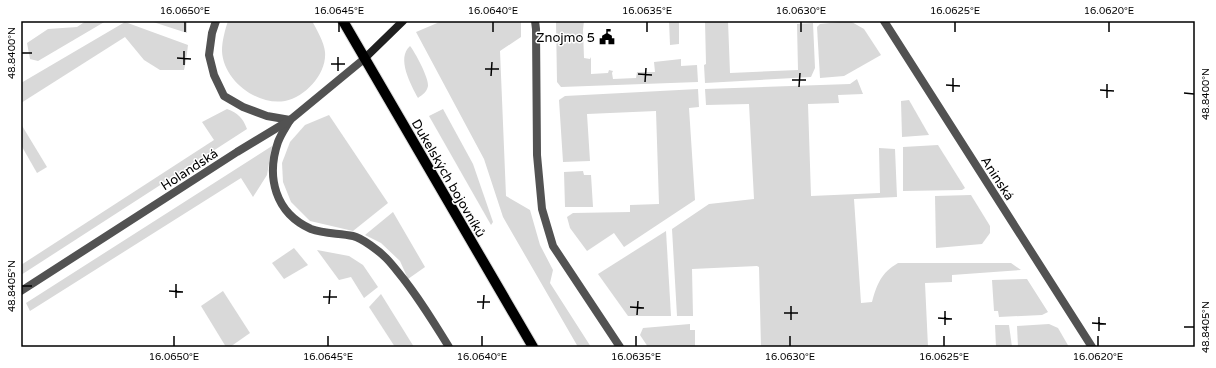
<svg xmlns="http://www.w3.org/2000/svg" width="1216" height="368" font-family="'Varela Round',sans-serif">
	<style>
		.green { fill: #d9d9d9 }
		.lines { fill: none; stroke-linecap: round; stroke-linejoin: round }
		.primary-casing { stroke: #dbdbdb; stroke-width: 12 }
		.street { stroke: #525252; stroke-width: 8 }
		.secondary { stroke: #1f1f1f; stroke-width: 8 }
		.primary { stroke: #000; stroke-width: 10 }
		.ticks { fill: none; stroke: #000; stroke-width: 1.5 }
		.labels { text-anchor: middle; stroke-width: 3; stroke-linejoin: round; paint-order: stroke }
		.poi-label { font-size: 13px; fill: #000; stroke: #fff; text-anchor: end }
		.street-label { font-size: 13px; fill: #000; stroke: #fff }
		.neatline { fill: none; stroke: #000; stroke-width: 1.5 }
		.ticks-label { font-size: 10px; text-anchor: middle; fill: #000 }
	</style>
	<rect width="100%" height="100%" fill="#fff"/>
	<!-- green -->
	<g class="green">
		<path d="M86,21H106L38,61L30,59L27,43L48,29L77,27Z"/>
		<path d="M150,21H187V33Z"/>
		<path d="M228,21H312C317,30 324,42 325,52C327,73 306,97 285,101C257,106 223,80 222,51C222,41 225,30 228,21Z"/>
		<path d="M442,21H521V37L500,51L506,196L530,210L540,245L553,270L550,283L591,347H578L503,217L484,159L416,32Z"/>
		<path d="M556,21H584L583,30L584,58L590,59L591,57V74L608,73L609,70L613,71L612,73L613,79L636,78L637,72H655L654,62L681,59V66L697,65L698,82L561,87L557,82Z"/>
		<path d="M669,21H679V44L670,45Z"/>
		<path d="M705,21H728L730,73L798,70L797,24L813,23L815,68L811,77L705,83L704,65L706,64Z"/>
		<path d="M850,21L864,29L881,55L844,76L820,78L817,27L820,24Z"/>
		<path d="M125,22L188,45L186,61L184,70H160L144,60L125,37L21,103V83Z"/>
		<path d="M410,46C415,52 429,78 428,86C427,92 422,95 418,98C411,85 396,58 410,46Z"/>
		<path d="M857,79L863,94L838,95L839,103L808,104L811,196L880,193L879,148L895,149L897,197L854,199L861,303L872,302C877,284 881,273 898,263H1011L1021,270L952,275V282L925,283L928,347H761L759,267L757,266L692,269L693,316H677L672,229L709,204L754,199L749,104L706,105L705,89L850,84Z"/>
		<path d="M698,89L699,107L689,108L695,200L624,247L614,233L587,251L570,228L567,217L573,213L630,212V205L659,204L656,111L587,114L590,161L563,162L559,100L565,96Z"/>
		<path d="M909,100L929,135L902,137L901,101Z"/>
		<path d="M227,109C238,113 243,118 247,129L21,275V265L214,140L202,122Z"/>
		<path d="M443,109L473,164L493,222L491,225L429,116Z"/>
		<path d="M329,115L388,203L353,231L310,221L291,202L283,182L282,163L290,142L305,125Z"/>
		<path d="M21,124L47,167L37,173L21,145Z"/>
		<path d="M938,145L965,188L962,190L903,191V147Z"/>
		<path d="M272,146L267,175L253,197L241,178L30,311L26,303Z"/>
		<path d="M583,171L584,175H591L593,207H565L564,172Z"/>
		<path d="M971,195L990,226V233L982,244L936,248L935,196Z"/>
		<path d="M393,212L425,267L408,279L400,261L381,243L365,235Z"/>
		<path d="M666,231L671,316H628L598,274Z"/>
		<path d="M294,248L308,265L284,279L272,263Z"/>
		<path d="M317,250L349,256L363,265L378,287L364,298L351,277L339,280Z"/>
		<path d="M1027,279L1048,312L1042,315L999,317L998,311H994L992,280Z"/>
		<path d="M223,291L250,333L230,347H226L201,306Z"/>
		<path d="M381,294L414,347H395L369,307Z"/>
		<path d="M690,324V330H695V347H648L640,335L643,328Z"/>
		<path d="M1049,324L1058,328L1069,347H1018L1017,326Z"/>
		<path d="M995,325H1009L1012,347H996Z"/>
	</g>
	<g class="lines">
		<defs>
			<path id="primary" d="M343,21L533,347"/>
		</defs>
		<!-- primary casing -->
		<use href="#primary" class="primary-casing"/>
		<!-- street -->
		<g class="street">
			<path d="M216,21L212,33L209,55L214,75L224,96L243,107L267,116L290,120"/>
			<path d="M535,21L536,29L537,155L542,209L553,246L620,347"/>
			<path d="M884,21L1092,347"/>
			<path d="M290,120C286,127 281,134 278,142C266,177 275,213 311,229C324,234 339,233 353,236C362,238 379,251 386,258C390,262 394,267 398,272C417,295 433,321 449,347"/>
			<path d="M21,291L237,152L290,120L364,59"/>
		</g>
		<!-- secondary -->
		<path class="secondary" d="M364,59L403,21"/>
		<!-- primary -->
		<use href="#primary" class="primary"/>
	</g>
	<!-- ticks -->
	<path class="ticks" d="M185,32V22M339,32V22M493,32V22M647,32V22M801,32V22M955,32V22M1109,32V22M22,53H32M177,58L191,59M331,64H345M184,65V51M485,69H499M338,71V57M638,74L652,75M491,76L492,62M792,80H806M645,82L646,68M946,85L960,86M799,87L800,73M1100,90L1114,91M953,92V78M1184,93L1194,94M1107,98V84M22,286H32M169,291L183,292M323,297H337M176,298V284M477,302H490M329,304L330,290M630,307L644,308M483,309L484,295M784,313H798M637,315L638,301M938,318L952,319M791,320V306M1092,323L1106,324M945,325V311M1184,327H1194M1099,331V317M174,346V336M328,346V336M482,346V336M636,346V336M790,346V336M944,346V336M1098,346V336"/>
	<!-- icons -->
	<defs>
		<symbol id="civic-bare" viewBox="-9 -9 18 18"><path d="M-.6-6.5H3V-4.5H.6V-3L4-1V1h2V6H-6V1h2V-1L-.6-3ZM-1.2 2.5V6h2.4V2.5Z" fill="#000" stroke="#fff" stroke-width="2.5" paint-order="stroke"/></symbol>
	</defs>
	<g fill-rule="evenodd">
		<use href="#civic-bare" x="596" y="26" width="22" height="22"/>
	</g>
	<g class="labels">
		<!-- poi labels -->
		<g class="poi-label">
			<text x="595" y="42">Znojmo 5</text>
		</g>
		<!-- street labels -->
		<g class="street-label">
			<text transform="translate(189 169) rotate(-33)" y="5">Holandská</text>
			<text transform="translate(449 178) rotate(60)" y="5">Dukelských bojovníků</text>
			<text transform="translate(998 178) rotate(57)" y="5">Aninská</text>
		</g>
	</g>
	<!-- border -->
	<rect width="1216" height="368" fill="none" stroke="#ffffff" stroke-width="44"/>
	<rect x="22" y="22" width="1172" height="324" class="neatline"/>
	<g class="ticks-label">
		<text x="185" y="14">16.0650°E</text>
		<text x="339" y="14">16.0645°E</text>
		<text x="493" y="14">16.0640°E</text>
		<text x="647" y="14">16.0635°E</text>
		<text x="801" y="14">16.0630°E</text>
		<text x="955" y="14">16.0625°E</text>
		<text x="1109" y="14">16.0620°E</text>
		<text transform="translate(11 53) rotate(-90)" y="4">48.8400°N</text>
		<text transform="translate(1205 94) rotate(-90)" y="4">48.8400°N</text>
		<text transform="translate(11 286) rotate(-90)" y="4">48.8405°N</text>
		<text transform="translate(1205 327) rotate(-90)" y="4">48.8405°N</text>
		<text x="174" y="360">16.0650°E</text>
		<text x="328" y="360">16.0645°E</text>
		<text x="482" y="360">16.0640°E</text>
		<text x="636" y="360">16.0635°E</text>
		<text x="790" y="360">16.0630°E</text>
		<text x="944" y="360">16.0625°E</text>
		<text x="1098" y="360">16.0620°E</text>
	</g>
</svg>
